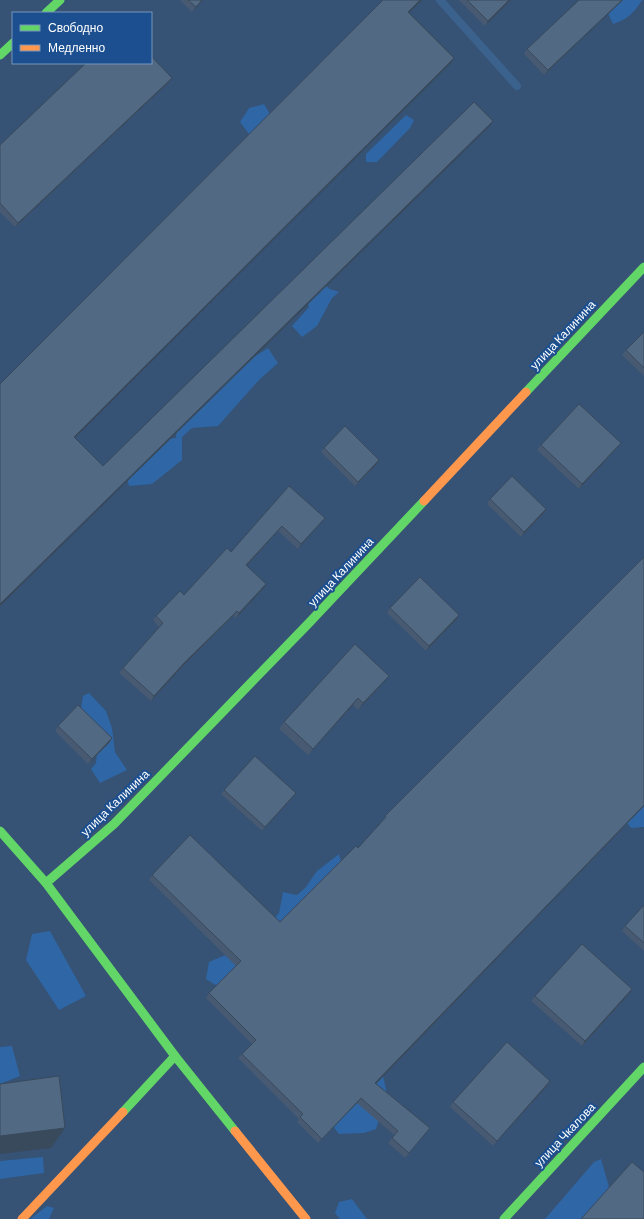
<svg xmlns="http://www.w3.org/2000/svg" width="644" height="1219" font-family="Barlow,sans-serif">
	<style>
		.green { fill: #2f66a5 }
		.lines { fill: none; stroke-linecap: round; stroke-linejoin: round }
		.stream { stroke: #3b618d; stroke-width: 8 }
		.fast { stroke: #63d668; stroke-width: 9 }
		.slow { stroke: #ff974d; stroke-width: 9 }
		.wall { fill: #475a72 }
		.shaded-wall { fill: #394a5c }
		.building { fill: #526984; stroke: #394a5c }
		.labels { text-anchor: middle; stroke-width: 4; stroke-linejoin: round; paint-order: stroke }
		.street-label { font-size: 12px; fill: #fff; stroke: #1b4f8f }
	</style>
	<rect width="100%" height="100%" fill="#365274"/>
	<!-- green -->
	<g class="green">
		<path d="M612,0H642C634,13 628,19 613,24L606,9Z"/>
		<path d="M264,104L274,121L255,142L240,122L249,108Z"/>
		<path d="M406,115L414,120L410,128L377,162H366V154Z"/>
		<path d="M320,282L330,289L339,292L332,298L317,326L302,337L292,326L309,307L305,294Z"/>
		<path d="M268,348L278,363L259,380L218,426L192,428L182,437V460L152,484L129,486L126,474L160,440L176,438L178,415L234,370Z"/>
		<path d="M89,693L106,711L112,728L115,752L127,770L100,783L91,769L96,763L98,743L79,719L83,696Z"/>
		<path d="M644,803V827L631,828L625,820Z"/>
		<path d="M339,854L345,877L222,989L206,979L209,962L223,956L234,954L257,938L279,913L283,892L297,895L305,888L317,871Z"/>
		<path d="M50,931L86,996L59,1010L26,960L32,934Z"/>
		<path d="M12,1046L20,1076L0,1084V1047Z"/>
		<path d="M382,1071L387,1094L376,1129L364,1133L339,1134L328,1120Z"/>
		<path d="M43,1157L44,1173L0,1179V1161Z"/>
		<path d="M601,1159L611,1194L590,1219H545L594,1162Z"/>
		<path d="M352,1199L367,1219H340L335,1213L339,1202Z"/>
		<path d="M47,1206L54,1208L49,1219H30Z"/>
	</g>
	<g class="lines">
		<!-- stream -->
		<path class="stream" d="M440,0L517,86"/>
		<!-- fast -->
		<g class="fast">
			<path d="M46,13L60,0"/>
			<path d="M0,55L13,43"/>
			<path d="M526,392L644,267"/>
			<path d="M0,831L46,883L175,1056L235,1131"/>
			<path d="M46,883L114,824L307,625L424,501"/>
			<path d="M123,1112L175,1056"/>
			<path d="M504,1219L644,1067"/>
		</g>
		<!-- slow -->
		<g class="slow">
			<path d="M424,501L526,392"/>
			<path d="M235,1131L306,1219"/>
			<path d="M22,1219L123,1112"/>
		</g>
	</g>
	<!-- wall -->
	<g class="wall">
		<path d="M180,0H203L192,12Z"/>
		<path d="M459,0H511L485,26Z"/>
		<path d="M623,0L544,75L524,54L527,49Z"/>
		<path d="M172,78L168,83L15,227L0,212V145Z"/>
		<path d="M644,332V376L622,355L626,350Z"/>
		<path d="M621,443L617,448L579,489L537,450L541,445Z"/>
		<path d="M324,448L379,460L376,465L355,486L321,452Z"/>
		<path d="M289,486L325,518L321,522L298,549L278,531L247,566L263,589L236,618L233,616L181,668L151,701L119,673L123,668L159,627L153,620L156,616L184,595L231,552Z"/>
		<path d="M490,499L546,509L543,514L521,537L487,504Z"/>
		<path d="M644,557V806L376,1084L426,1133L405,1158L388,1143L394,1135L357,1103L318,1143L297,1122L299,1119L238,1058L252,1044L206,998L209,993L236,966L149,880L152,875L280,922L358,848L382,822V821L385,816Z"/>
		<path d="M390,608L459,615L456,620L426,651L387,613Z"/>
		<path d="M384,682L358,710L353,705L308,755L279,729L284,722Z"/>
		<path d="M58,726L112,738L109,743L88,764L55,731Z"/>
		<path d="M224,790L293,797L262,831L221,794Z"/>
		<path d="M644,905V951L622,931L625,926Z"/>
		<path d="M629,994L582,1046L531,1001L535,996Z"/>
		<path d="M550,1081L547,1086L493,1146L450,1107L453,1102Z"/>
	</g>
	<!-- shaded-wall -->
	<g class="shaded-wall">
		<path d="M202,0H203L192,12L196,7Z"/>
		<path d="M420,0H422L405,17L408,12Z"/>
		<path d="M509,0H511L485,26L488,21Z"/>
		<path d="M622,0H623L544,75L548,70Z"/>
		<path d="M454,58L451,63L71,442L74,437Z"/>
		<path d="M172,78L168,83L15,227L18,223Z"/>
		<path d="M493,121L490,126L0,606V604Z"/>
		<path d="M621,443L617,448L579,489L582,484Z"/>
		<path d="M379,460L376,465L355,486L358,482Z"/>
		<path d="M546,509L543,514L521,537L524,532Z"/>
		<path d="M325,518L321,522L298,549L301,544Z"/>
		<path d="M282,526L278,531L243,570L246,565Z"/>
		<path d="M266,584L263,589L236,618L239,613Z"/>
		<path d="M237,611L233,616L181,668L151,701L154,696L184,663Z"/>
		<path d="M459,615L456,620L426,651L429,646Z"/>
		<path d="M389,676L384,682L358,710L363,703Z"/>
		<path d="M358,698L353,705L308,755L313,749Z"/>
		<path d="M112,738L109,743L88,764L92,759Z"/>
		<path d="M296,793L293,797L262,831L265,827Z"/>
		<path d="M644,805V806L372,1088L375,1083Z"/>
		<path d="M632,989L629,994L582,1046L585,1041Z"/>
		<path d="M550,1081L547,1086L493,1146L497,1141Z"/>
		<path d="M361,1098L357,1103L318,1143L322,1139Z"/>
		<path d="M65,1128L51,1148L0,1154V1136Z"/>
	</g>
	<!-- building -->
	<g class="building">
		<path d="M188,0H202L196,7Z"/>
		<path d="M383,0H420L408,12L454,58L74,437L103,466L474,102L493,121L0,604V384Z"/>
		<path d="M467,0H509L488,21Z"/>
		<path d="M579,0H622L548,70L527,49Z"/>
		<path d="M151,56L172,78L18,223L0,203V145L86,63H151Z"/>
		<path d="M644,332V368L626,350Z"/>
		<path d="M579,404L621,443L582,484L541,445Z"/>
		<path d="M345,426L379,460L358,482L324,448Z"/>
		<path d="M512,476L546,509L524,532L490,499Z"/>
		<path d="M289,486L325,518L301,544L282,526L246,565L266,584L239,613L237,611L184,663L154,696L123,668L163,623L156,616L180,591L184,595L227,548L231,552Z"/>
		<path d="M644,557V805L375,1083L430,1128L409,1153L392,1138L398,1131L361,1098L322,1139L300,1117L303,1114L242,1054L256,1040L209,993L241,961L152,875L190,835L280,922L356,846L358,848L386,817L385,816Z"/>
		<path d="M420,577L459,615L429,646L390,608Z"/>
		<path d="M355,644L389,676L363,703L358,698L313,749L284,722Z"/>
		<path d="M78,705L112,738L92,759L58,726Z"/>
		<path d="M255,756L296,793L265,827L224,790Z"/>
		<path d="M644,905V943L625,926Z"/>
		<path d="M582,944L632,989L585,1041L535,996Z"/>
		<path d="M507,1042L550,1081L497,1141L453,1102Z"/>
		<path d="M59,1076L65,1128L0,1136V1084Z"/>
		<path d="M632,1162L644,1172V1219H581Z"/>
	</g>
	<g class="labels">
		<!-- street labels -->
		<g class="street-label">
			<text transform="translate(563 335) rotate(-47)" y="4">улица Калинина</text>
			<text transform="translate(341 572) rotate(-47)" y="4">улица Калинина</text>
			<text transform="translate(115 803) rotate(-44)" y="4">улица Калинина</text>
			<text transform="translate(565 1135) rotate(-47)" y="4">улица Чкалова</text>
		</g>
	</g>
	<!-- legend -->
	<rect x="12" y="12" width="140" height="52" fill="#1b4f8f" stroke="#7695bc"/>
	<rect x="20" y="25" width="20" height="6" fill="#63d668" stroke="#7695bc"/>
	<text x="48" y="32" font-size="12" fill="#ffffff">Свободно</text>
	<rect x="20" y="45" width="20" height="6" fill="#ff974d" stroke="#7695bc"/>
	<text x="48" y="52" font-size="12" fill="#ffffff">Медленно</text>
</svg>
